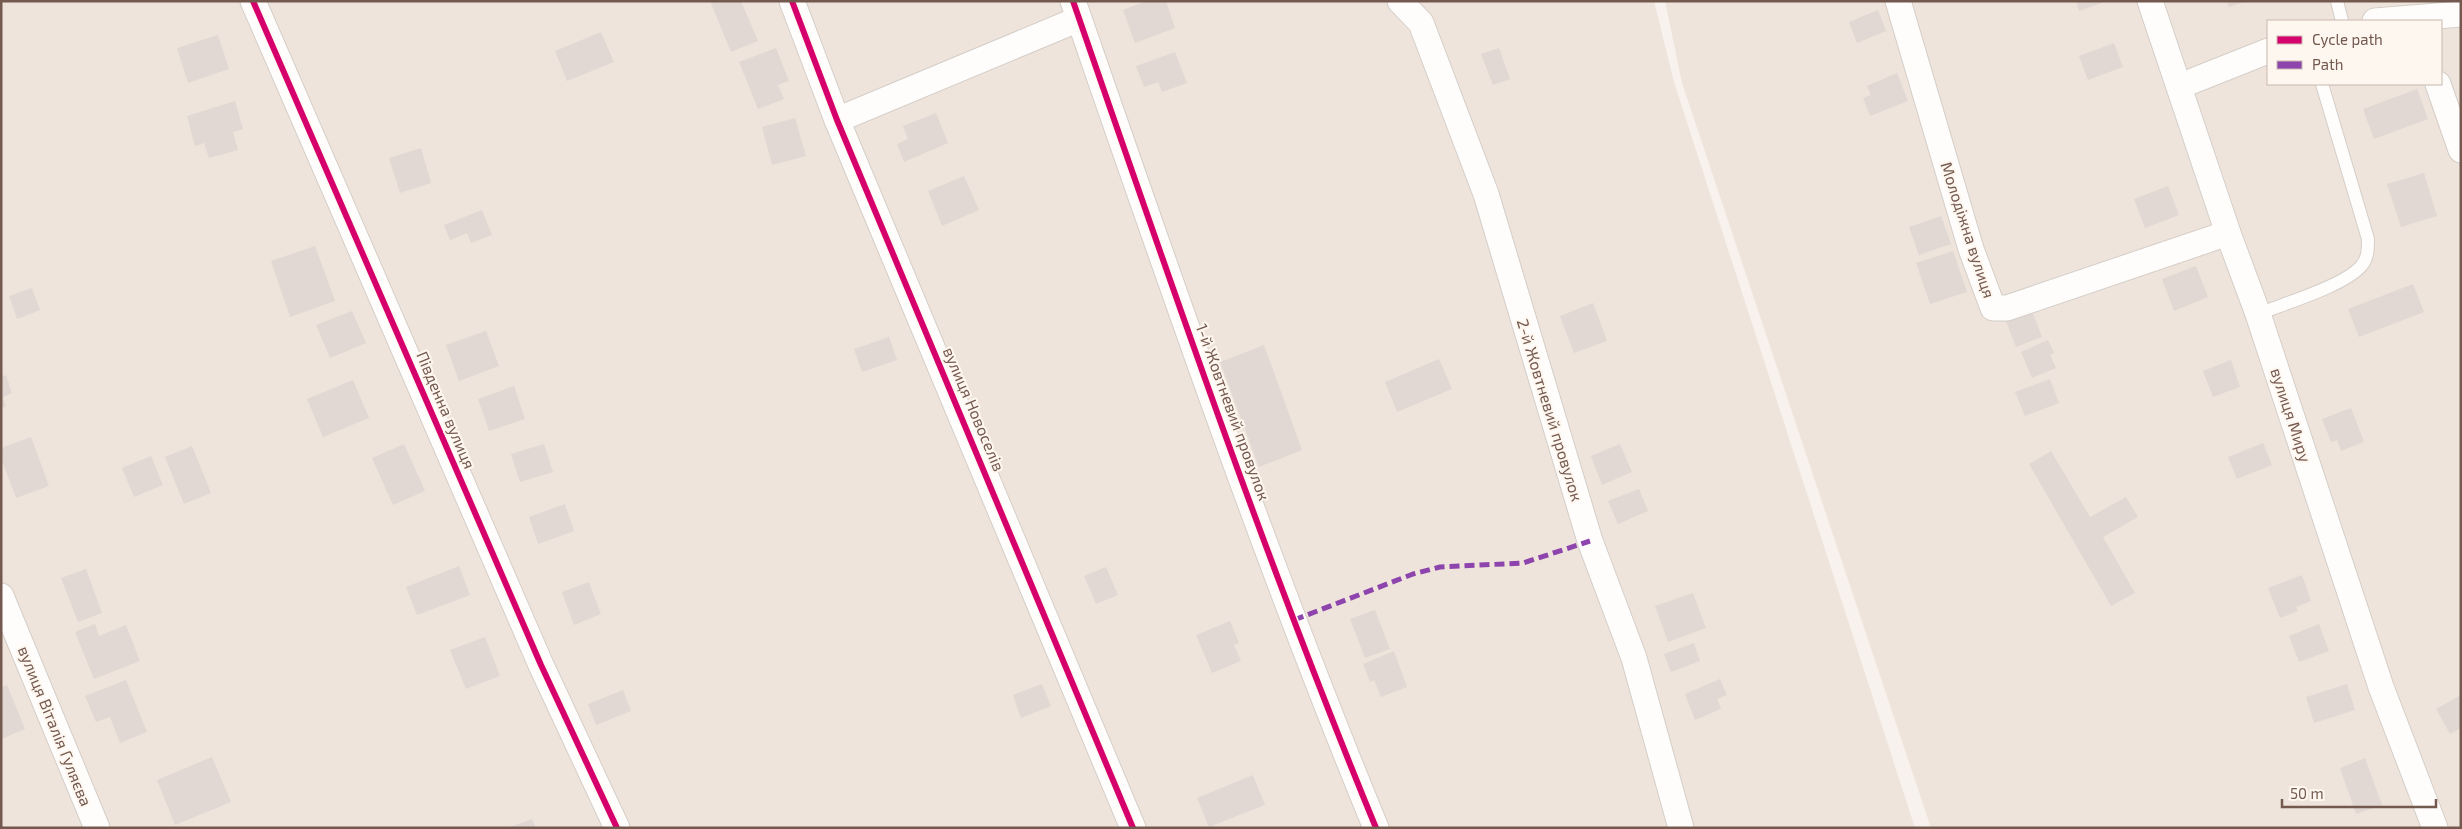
<svg xmlns="http://www.w3.org/2000/svg" width="2462" height="829" font-family="'Exo 2',sans-serif">
	<style>
		.residential { fill: #efe4db; fill-rule: evenodd }
		.building { fill: #e1d8d3 }
		.lines { fill: none; stroke-linecap: round; stroke-linejoin: round }
		.service-casing { stroke: #d4cec8; stroke-width: 14 }
		.minor-casing { stroke: #d4cec8; stroke-width: 27 }
		.service { stroke: #fefdfc; stroke-width: 12 }
		.minor { stroke: #fefdfc; stroke-width: 25 }
		.quiet { stroke: #8e44ad; stroke-width: 5; stroke-dasharray: 10 5; stroke-linecap: butt }
		.cycleway-casing { stroke: #fef7f0; stroke-width: 9 }
		.cycleway { stroke: #d6006c; stroke-width: 6 }
		.labels { text-anchor: middle; stroke-width: 4; stroke-linejoin: round; paint-order: stroke }
		.street-label { font-size: 16px; fill: #74594f; stroke: #fef7f0 }
	</style>
	<rect width="100%" height="100%" fill="#f7f2ed"/>
	<!-- residential -->
	<g class="residential">
		<path d="M1,1H1654L1674,82L1915,828H1Z"/>
		<path d="M1665,1H2461V828H1931L1682,83ZM2268,21H2441V84H2268Z"/>
	</g>
	<!-- building -->
	<g class="building">
		<path d="M710,1H741L758,41L731,52Z"/>
		<path d="M1146,1H1166L1175,28L1135,43L1123,10Z"/>
		<path d="M2076,1H2102V3L2079,11Z"/>
		<path d="M2227,1H2244V2L2229,7Z"/>
		<path d="M1878,10L1886,31L1857,43L1849,22Z"/>
		<path d="M601,32L614,62L567,81L555,51Z"/>
		<path d="M218,35L229,69L188,83L177,48Z"/>
		<path d="M2114,43L2123,67L2088,80L2079,56Z"/>
		<path d="M776,48L789,81L778,85L784,99L758,109L739,62Z"/>
		<path d="M1499,48L1510,79L1493,85L1481,54Z"/>
		<path d="M1175,52L1187,83L1162,92L1158,82L1144,87L1136,66Z"/>
		<path d="M1897,73L1908,101L1870,116L1863,98L1871,95L1867,86Z"/>
		<path d="M2417,89L2428,119L2374,139L2363,109Z"/>
		<path d="M235,101L243,129L233,132L238,150L209,158L204,143L195,146L187,116Z"/>
		<path d="M936,113L948,143L904,162L897,144L908,139L903,126Z"/>
		<path d="M795,118L806,156L772,165L762,127Z"/>
		<path d="M421,148L431,183L400,193L389,158Z"/>
		<path d="M2424,173L2437,216L2401,227L2387,184Z"/>
		<path d="M964,176L979,210L942,226L928,191Z"/>
		<path d="M2168,186L2179,215L2145,228L2134,199Z"/>
		<path d="M482,210L492,235L471,243L467,233L450,240L444,225Z"/>
		<path d="M1941,216L1951,244L1919,255L1909,227Z"/>
		<path d="M315,246L335,301L290,317L271,261Z"/>
		<path d="M1953,251L1967,292L1930,304L1916,263Z"/>
		<path d="M2196,266L2208,297L2174,311L2162,279Z"/>
		<path d="M2413,284L2424,312L2359,337L2348,309Z"/>
		<path d="M32,288L40,310L17,319L9,296Z"/>
		<path d="M1593,303L1607,341L1574,353L1560,316Z"/>
		<path d="M352,311L366,343L330,358L316,325Z"/>
		<path d="M2032,311L2042,337L2016,347L2006,321Z"/>
		<path d="M486,331L499,366L459,381L446,345Z"/>
		<path d="M889,337L897,360L862,372L854,349Z"/>
		<path d="M2048,340L2054,353L2050,355L2056,368L2032,378L2021,352Z"/>
		<path d="M1264,345L1302,450L1259,467L1220,362Z"/>
		<path d="M1439,359L1452,389L1397,412L1385,382Z"/>
		<path d="M2231,360L2240,387L2213,397L2203,371Z"/>
		<path d="M6,375L12,393L3,397L6,406L1,408V377Z"/>
		<path d="M2050,379L2059,403L2025,416L2015,392Z"/>
		<path d="M353,380L369,418L323,437L307,399Z"/>
		<path d="M514,386L525,419L489,431L478,399Z"/>
		<path d="M2351,408L2364,442L2341,451L2337,440L2331,442L2322,419Z"/>
		<path d="M31,437L49,486L16,498L1,458V448Z"/>
		<path d="M2263,443L2272,465L2237,479L2228,457Z"/>
		<path d="M404,444L425,491L393,505L372,458Z"/>
		<path d="M544,444L553,472L520,482L511,454Z"/>
		<path d="M1620,444L1632,472L1602,485L1591,456Z"/>
		<path d="M192,446L211,493L184,504L165,457Z"/>
		<path d="M2051,451L2090,517L2126,497L2138,517L2103,537L2135,593L2111,606L2029,464Z"/>
		<path d="M151,456L163,485L134,497L122,468Z"/>
		<path d="M1639,489L1648,511L1618,524L1608,501Z"/>
		<path d="M565,504L574,531L538,544L529,517Z"/>
		<path d="M459,566L470,595L417,615L406,587Z"/>
		<path d="M1106,567L1118,595L1096,604L1084,576Z"/>
		<path d="M86,569L102,613L78,622L61,578Z"/>
		<path d="M2302,575L2311,601L2296,607L2298,611L2280,618L2268,588Z"/>
		<path d="M589,582L601,614L574,625L562,592Z"/>
		<path d="M1693,593L1706,628L1668,642L1655,606Z"/>
		<path d="M1375,610L1390,649L1365,658L1350,619Z"/>
		<path d="M1230,621L1239,643L1234,645L1241,661L1212,673L1196,635Z"/>
		<path d="M95,624L99,636L126,625L140,661L94,679L75,632Z"/>
		<path d="M2319,624L2329,651L2299,662L2289,636Z"/>
		<path d="M485,637L500,676L466,689L450,650Z"/>
		<path d="M1694,643L1700,661L1671,672L1664,654Z"/>
		<path d="M1394,651L1407,687L1381,697L1374,680L1370,682L1363,664Z"/>
		<path d="M1720,679L1727,695L1717,699L1721,709L1695,720L1685,694Z"/>
		<path d="M126,680L147,732L120,743L110,717L96,722L85,696Z"/>
		<path d="M1042,684L1051,706L1021,718L1013,695Z"/>
		<path d="M2347,684L2355,710L2314,723L2306,697Z"/>
		<path d="M7,685L25,729L1,739V688Z"/>
		<path d="M623,690L631,711L596,725L588,704Z"/>
		<path d="M2461,695V728L2450,734L2436,709Z"/>
		<path d="M212,757L231,802L175,825L157,780Z"/>
		<path d="M2365,758L2382,805L2356,814L2340,768Z"/>
		<path d="M1253,775L1265,805L1209,827L1197,798Z"/>
		<path d="M532,819L536,828H508Z"/>
	</g>
	<g class="lines">
		<defs>
			<g id="service">
				<path d="M2337,1L2342,21"/>
				<path d="M2258,314C2283,304 2347,285 2362,265C2368,258 2368,248 2368,239L2322,84"/>
			</g>
			<g id="minor">
				<path d="M253,1L541,665L617,828"/>
				<path d="M792,1L837,120L1133,828"/>
				<path d="M1073,1C1169,278 1264,556 1376,828"/>
				<path d="M1400,1L1421,23L1486,194L1590,541L1634,658L1681,828"/>
				<path d="M1898,1L1971,249L1993,308H2007L2228,233"/>
				<path d="M2150,1L2228,233L2258,314L2381,687L2435,828"/>
				<path d="M2375,21L2461,14"/>
				<path d="M2438,84L2461,150"/>
				<path d="M2180,86L2268,51"/>
				<path d="M837,120L1079,19"/>
				<path d="M1,596L97,828"/>
			</g>
		</defs>
		<!-- service casing -->
		<use href="#service" class="service-casing"/>
		<!-- minor casing -->
		<use href="#minor" class="minor-casing"/>
		<!-- service -->
		<use href="#service" class="service"/>
		<!-- minor -->
		<use href="#minor" class="minor"/>
		<!-- quiet -->
		<path class="quiet" d="M1294,620L1413,574L1440,567L1523,563L1590,541"/>
		<defs>
			<g id="cycleway">
				<path d="M253,1L541,665L617,828"/>
				<path d="M792,1L837,120L1133,828"/>
				<path d="M1073,1C1169,278 1264,556 1376,828"/>
			</g>
		</defs>
		<!-- cycleway casing -->
		<use href="#cycleway" class="cycleway-casing"/>
		<!-- cycleway -->
		<use href="#cycleway" class="cycleway"/>
	</g>
	<g class="labels">
		<!-- street labels -->
		<g class="street-label">
			<text transform="translate(1968 230) rotate(72)" y="6">Молодіжна вулиця</text>
			<text transform="translate(974 409) rotate(67)" y="6">вулиця Новоселів</text>
			<text transform="translate(446 410) rotate(67)" y="6">Південна вулиця</text>
			<text transform="translate(1550 410) rotate(73)" y="6">2-й Жовтневий провулок</text>
			<text transform="translate(1233 412) rotate(70)" y="6">1-й Жовтневий провулок</text>
			<text transform="translate(2291 415) rotate(72)" y="6">вулиця Миру</text>
			<text transform="translate(55 726) rotate(68)" y="6">вулиця Віталія Гуляєва</text>
		</g>
	</g>
	<!-- border -->
	<rect width="2462" height="829" fill="none" stroke="#74594f" stroke-width="5"/>
	<!-- legend -->
	<rect x="2267" y="20" width="175" height="65" fill="#fef7f0" stroke="#c7b8b0"/>
	<rect x="2277" y="36" width="25" height="8" fill="#d6006c" stroke="#c7b8b0"/>
	<text x="2312" y="45" font-size="15" fill="#74594f">Cycle path</text>
	<rect x="2277" y="61" width="25" height="8" fill="#8e44ad" stroke="#c7b8b0"/>
	<text x="2312" y="70" font-size="15" fill="#74594f">Path</text>
	<!-- scale -->
	<path d="M2282 799v8h154v-8" fill="none" stroke="#74594f" stroke-width="2.5"/>
	<text x="2290" y="799" font-size="15" fill="#74594f" stroke="#fef7f0" stroke-width="4" paint-order="stroke">50 m</text>
</svg>
